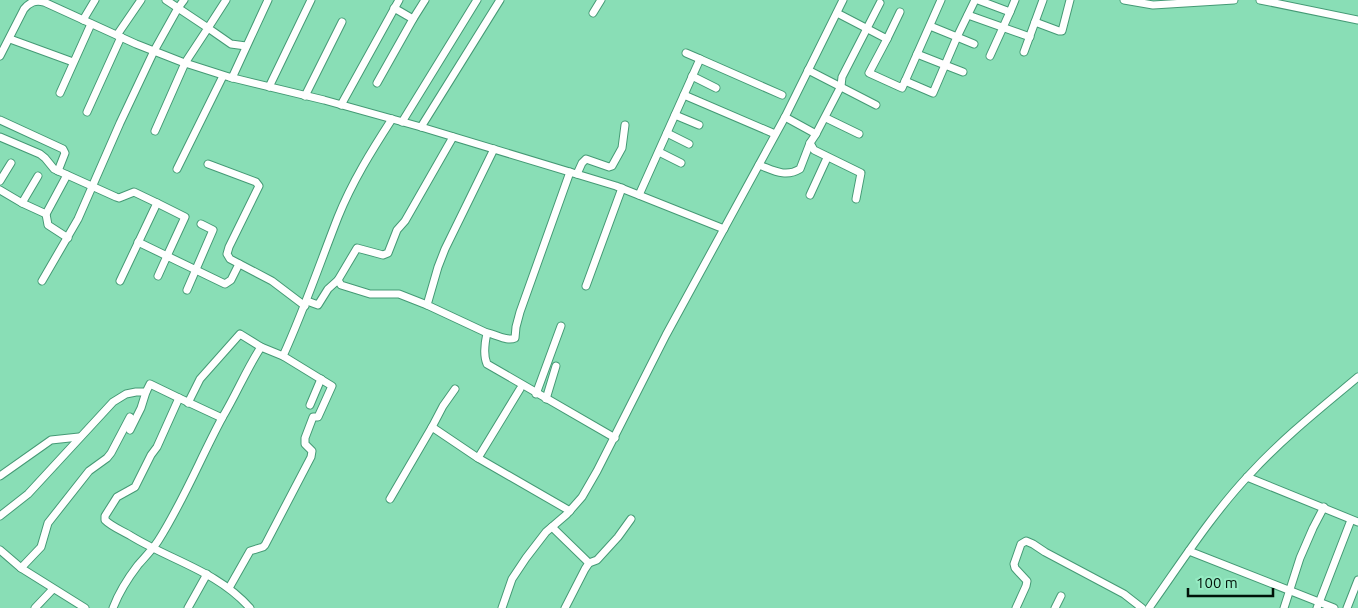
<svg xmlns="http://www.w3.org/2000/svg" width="1358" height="608" font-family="Ubuntu,sans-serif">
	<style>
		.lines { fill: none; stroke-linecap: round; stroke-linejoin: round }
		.minor-casing { stroke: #459a75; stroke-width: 9 }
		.minor { stroke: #fff; stroke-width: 7 }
	</style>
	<rect width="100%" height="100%" fill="#89deb6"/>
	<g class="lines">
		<defs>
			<g id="minor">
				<path d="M166,0L178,8L184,0"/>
				<path d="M226,0L208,28L231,44L246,46"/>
				<path d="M978,0L1010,12L1015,0"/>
				<path d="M1124,0L1153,5L1234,0"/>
				<path d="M1260,0L1358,20"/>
				<path d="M394,8L413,19L425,0"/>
				<path d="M593,13L601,0"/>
				<path d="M837,13L887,39L900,12"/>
				<path d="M968,15L1030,37"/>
				<path d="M83,20L95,0"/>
				<path d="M1035,22L1059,31H1062L1070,0"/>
				<path d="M930,26L957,37L945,65L963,72"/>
				<path d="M117,35L141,0"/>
				<path d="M10,39L73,62"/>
				<path d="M887,39L869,73L902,88L941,0"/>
				<path d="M974,44L957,37L975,0"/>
				<path d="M1024,52L1043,0"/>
				<path d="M686,53L700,59"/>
				<path d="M0,56L24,9C30,2 35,0 44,2L136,44L182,62L229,77L324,100L421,127L616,186L724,229"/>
				<path d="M990,56L1010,12"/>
				<path d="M808,70L876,105"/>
				<path d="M692,76L716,88"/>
				<path d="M232,78L268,0"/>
				<path d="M905,81L933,93L945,65L917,54"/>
				<path d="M377,83L413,19"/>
				<path d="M269,87L311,0"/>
				<path d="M60,93L91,24"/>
				<path d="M684,95L775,134"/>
				<path d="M305,96L342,22"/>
				<path d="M341,105L399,0"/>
				<path d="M87,112L121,37"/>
				<path d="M675,115L699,125"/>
				<path d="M826,118L859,134"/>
				<path d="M0,120L63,149L65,153L58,171"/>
				<path d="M402,122L477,0"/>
				<path d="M421,127L500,0"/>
				<path d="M667,133L689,144"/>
				<path d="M816,134L841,86L842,77L880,3"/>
				<path d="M0,137L40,154L45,158L54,169L116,197L119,198L134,192L157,203L120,281"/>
				<path d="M810,143L814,150L861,173L856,199"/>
				<path d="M494,149L445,249L438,267L427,305L487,333C485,342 483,355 487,364L615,438"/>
				<path d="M659,152L681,163"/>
				<path d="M208,164L256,182L259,186L229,247L227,254L230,259L272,281L305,306"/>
				<path d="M759,165C773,170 785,178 800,169L810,143L816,134L785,117"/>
				<path d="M177,169L223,76"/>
				<path d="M577,174L582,163L586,159L609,167L612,166L622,148L625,125"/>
				<path d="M0,181L11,163"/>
				<path d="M0,190L22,203L46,214L67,175"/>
				<path d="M639,195L700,59L782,95"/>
				<path d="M810,195L827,158"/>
				<path d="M22,203L38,176"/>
				<path d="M46,214L48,225L68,238"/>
				<path d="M138,242L167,256L185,217L157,203"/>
				<path d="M158,276L167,256L225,284L231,280L239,264"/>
				<path d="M338,280L357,248L383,255L388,253L397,230L405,221L453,137"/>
				<path d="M42,281L78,219L120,123L154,51L178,8L208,28L185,63L155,131"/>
				<path d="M586,286L622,188"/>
				<path d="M187,290L213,230L201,224"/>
				<path d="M307,301L318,305L328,289L338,280L341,285L370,294H399L427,305"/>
				<path d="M487,333C496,334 507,342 515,338L516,327L520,312L570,172"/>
				<path d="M261,347L283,356"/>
				<path d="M536,394L561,326"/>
				<path d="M546,399L556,366"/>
				<path d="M188,403L200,379L240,334L261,347C246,370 236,395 222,418"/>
				<path d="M310,405L321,379"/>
				<path d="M432,427L443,406L455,389"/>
				<path d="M130,430L141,408L146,392"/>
				<path d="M478,458L520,389"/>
				<path d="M0,476L51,440L79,437"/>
				<path d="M1247,477L1358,522"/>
				<path d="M390,499L432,427L478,458L570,511"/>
				<path d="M0,516L28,494L113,402L126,394L136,392H146L150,384L179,398"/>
				<path d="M552,527L589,563"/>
				<path d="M0,550L21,568L85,608"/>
				<path d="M1189,551L1334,608"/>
				<path d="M21,568L41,547L48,523L89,471L107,458L111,453L130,417"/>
				<path d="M229,588L250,551L263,547L265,545L311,457L312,451L305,444V438L313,417H318L332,386L283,356C304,310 320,263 338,217C352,182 372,150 392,119"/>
				<path d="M35,608L53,589"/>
				<path d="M113,608C119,592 128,578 138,565C145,557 152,550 158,541C183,502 200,459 222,418L179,398L157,447L151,455L135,487L117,497L105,516V520C112,527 123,531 131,536C172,561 217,571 250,608"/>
				<path d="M188,608L207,574"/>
				<path d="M502,608L512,579L526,558L546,532L567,514L582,497L597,471L666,335L785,117L843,0"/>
				<path d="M565,608L585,569L589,563L597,560L618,537L631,519"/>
				<path d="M1016,608L1026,586L1027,581L1015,568L1014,564L1021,544L1026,541L1033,544L1045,552L1124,594L1142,608"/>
				<path d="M1055,608L1061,596"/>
				<path d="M1149,608C1181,563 1212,514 1250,474C1283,438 1321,408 1358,377"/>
				<path d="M1284,608L1300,558L1313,528L1324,507"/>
				<path d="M1317,608L1351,520"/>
				<path d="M1347,608L1358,580"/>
			</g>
		</defs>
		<!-- minor casing -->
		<use href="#minor" class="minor-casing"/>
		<!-- minor -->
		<use href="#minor" class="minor"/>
	</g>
	<!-- scale -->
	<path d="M1188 588v8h85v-8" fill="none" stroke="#001208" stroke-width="2.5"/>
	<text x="1196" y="588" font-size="15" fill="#001208" stroke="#96ebc3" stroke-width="4" paint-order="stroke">100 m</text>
</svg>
